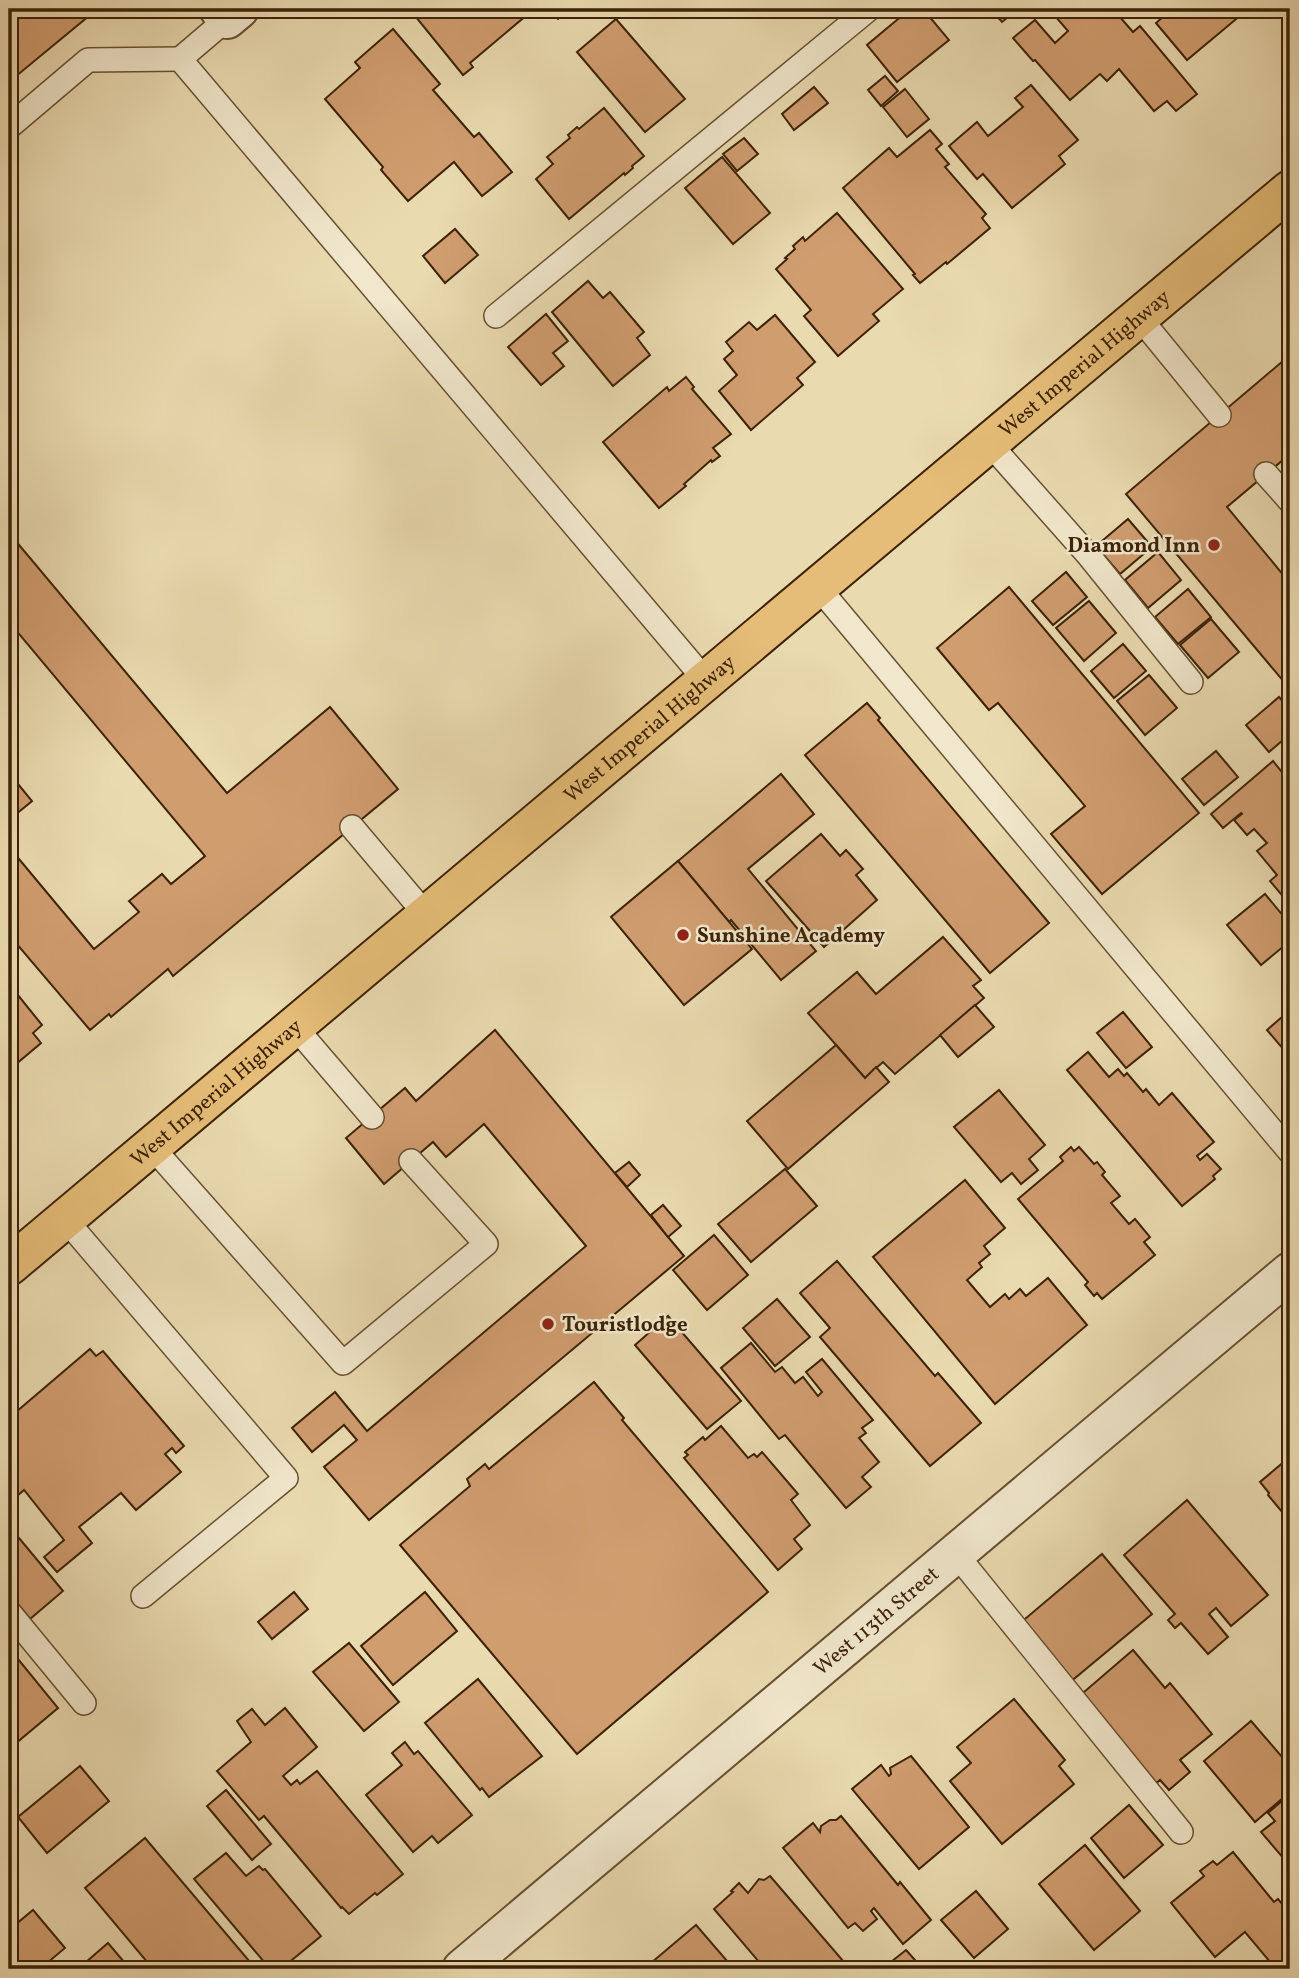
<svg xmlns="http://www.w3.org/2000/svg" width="1299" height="1978" font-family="Vollkorn,serif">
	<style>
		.building { fill: #d09d6f; stroke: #3d2207; stroke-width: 2 }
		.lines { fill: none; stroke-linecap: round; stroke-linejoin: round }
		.lane-casing { stroke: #685031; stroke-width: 26 }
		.street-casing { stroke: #685031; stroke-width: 42 }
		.primary-casing { stroke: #3d2207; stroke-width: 42 }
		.lane { stroke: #f1e7cc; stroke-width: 23 }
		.street { stroke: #f1e7cc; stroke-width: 38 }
		.primary { stroke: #e5bd78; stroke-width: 38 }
		.poi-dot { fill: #8f2418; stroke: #f1e7cc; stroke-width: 2.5 }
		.labels { text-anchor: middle; stroke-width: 5; stroke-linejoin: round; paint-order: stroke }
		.street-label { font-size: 21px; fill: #3d2207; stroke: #f1e7cc }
		.poi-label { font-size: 21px; font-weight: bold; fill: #3d2207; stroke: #f1e7cc; text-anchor: start }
	</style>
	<rect width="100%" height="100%" fill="#eadab0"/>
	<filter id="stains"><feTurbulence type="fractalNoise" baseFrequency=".00286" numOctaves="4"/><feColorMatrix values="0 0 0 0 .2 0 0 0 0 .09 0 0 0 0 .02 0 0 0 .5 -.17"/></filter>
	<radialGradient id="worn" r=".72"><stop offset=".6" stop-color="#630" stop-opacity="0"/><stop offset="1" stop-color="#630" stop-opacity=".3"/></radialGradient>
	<!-- building -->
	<g class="building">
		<path d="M9,9H85L90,15L9,82Z"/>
		<path d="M414,9H524L528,14L470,63L473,67L463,75L411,11Z"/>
		<path d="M549,9H571L558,19Z"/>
		<path d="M910,9H923L949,40L897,82L867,45Z"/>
		<path d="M990,9H1018L1002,22Z"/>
		<path d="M1049,9H1113L1133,32L1140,26L1197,94L1176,111L1167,101L1154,111L1119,69L1107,81L1100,74L1070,100L1035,60L1033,61L1013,38L1035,20L1055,43L1068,31Z"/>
		<path d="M1172,9H1235L1241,15L1187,60L1156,23Z"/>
		<path d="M616,19L685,99L645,132L577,52Z"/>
		<path d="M393,29L440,84L433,90L474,137L479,133L512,172L482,196L454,162L408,201L381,170L383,167L325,99L360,68L355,62Z"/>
		<path d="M885,76L898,91L881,106L868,90Z"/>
		<path d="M1031,85L1078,140L1059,156L1065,164L1012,208L983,174L977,179L949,146L977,122L988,136L1023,107L1015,98Z"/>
		<path d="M814,87L828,103L794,130L782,114Z"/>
		<path d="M905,89L929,119L907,137L883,107Z"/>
		<path d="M604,108L644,156L632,166L633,168L625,175L624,173L569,219L536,179L553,164L547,157L570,138L568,135L577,127L579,129Z"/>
		<path d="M930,130L942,144L936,149L949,164L945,167L986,214L982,218L990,228L947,264L946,262L920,283L913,275L915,274L843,188L889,148L897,157Z"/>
		<path d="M744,138L758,154L737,171L723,154Z"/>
		<path d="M722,157L770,213L733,244L685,188Z"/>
		<path d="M837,213L903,289L873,314L879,321L838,356L804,316L811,310L776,269L787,259L785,258L795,249L793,246L803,237L805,241Z"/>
		<path d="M455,229L478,255L445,283L423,256Z"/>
		<path d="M588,281L603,298L610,292L644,332L637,338L650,355L613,386L552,312Z"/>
		<path d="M546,314L568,341L553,353L564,366L541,385L508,347Z"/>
		<path d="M775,315L815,362L797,378L803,385L751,430L719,391L737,375L724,359L733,351L726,342L749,322L757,330Z"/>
		<path d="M1290,355V454L1227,507L1290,583V689L1126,494Z"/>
		<path d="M686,377L694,387L692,389L731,434L713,448L720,456L712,462L711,460L684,484L686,486L659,508L603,442L667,387L669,391Z"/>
		<path d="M1128,519L1152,547L1120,574L1096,546Z"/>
		<path d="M9,533L227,793L330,707L398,789L173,976L168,969L111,1017L109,1014L90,1030L9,935V847L94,949L139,912L129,901L162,874L171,884L205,856L9,622Z"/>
		<path d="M1158,552L1181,580L1148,608L1125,580Z"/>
		<path d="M1066,572L1087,597L1053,625L1032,601Z"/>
		<path d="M1009,587L1199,813L1102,894L1051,834L1085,806L998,703L989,710L937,648Z"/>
		<path d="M1188,589L1211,617L1178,644L1155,617Z"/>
		<path d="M1089,601L1116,633L1084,661L1056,628Z"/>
		<path d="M1211,619L1239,652L1208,678L1180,645Z"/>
		<path d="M1123,644L1146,671L1114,698L1091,671Z"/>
		<path d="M1149,675L1177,708L1145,735L1117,701Z"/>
		<path d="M1279,697L1290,710V734L1269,752L1246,725Z"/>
		<path d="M867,703L880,718L878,720L1049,923L990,973L805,755Z"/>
		<path d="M1216,751L1238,777L1204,805L1182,779Z"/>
		<path d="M1273,761L1290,782V905L1270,881L1277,875L1257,851L1267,843L1254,829L1247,835L1234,820L1242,814L1241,813L1223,828L1211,814Z"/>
		<path d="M9,773L32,801L9,820Z"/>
		<path d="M781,774L814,814L748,869L816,951L781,980L731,920L729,922L678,861Z"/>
		<path d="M821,834L840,856L846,850L863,869L856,875L877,900L824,947L766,881Z"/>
		<path d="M678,861L752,949L684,1005L611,917Z"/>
		<path d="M1265,894L1290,924V941L1261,965L1227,925Z"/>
		<path d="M943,937L981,980L973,986L984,998L895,1074L883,1062L865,1078L808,1013L857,972L876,994Z"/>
		<path d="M9,984L42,1025L33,1033L41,1043L9,1070Z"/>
		<path d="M975,1005L994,1027L958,1057L940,1035Z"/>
		<path d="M1290,1010V1057L1267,1030Z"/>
		<path d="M1123,1012L1152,1047L1126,1068L1097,1033Z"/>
		<path d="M495,1030L684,1256L369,1520L324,1467L357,1440L344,1425L312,1452L292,1428L335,1392L367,1431L586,1246L484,1124L446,1157L433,1142L384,1184L346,1138L405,1088L416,1101Z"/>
		<path d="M836,1045L865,1078L876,1067L889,1082L788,1169L747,1121Z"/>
		<path d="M1088,1052L1109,1077L1118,1069L1124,1076L1127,1073L1143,1092L1146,1089L1159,1105L1172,1093L1214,1142L1197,1156L1200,1160L1207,1154L1221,1169L1213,1176L1215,1179L1182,1206L1067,1070Z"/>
		<path d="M999,1090L1045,1145L1029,1159L1038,1170L1021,1184L1012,1173L1001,1182L954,1127Z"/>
		<path d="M1071,1147L1074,1151L1079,1147L1094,1164L1097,1162L1105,1172L1102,1175L1120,1196L1111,1203L1129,1224L1135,1219L1150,1237L1144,1242L1155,1255L1102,1299L1097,1293L1094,1296L1085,1285L1088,1282L1018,1199L1063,1161L1060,1157Z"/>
		<path d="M629,1162L640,1175L627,1187L615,1173Z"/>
		<path d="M785,1169L817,1206L751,1262L718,1224Z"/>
		<path d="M965,1180L1005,1228L984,1246L990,1254L979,1263L982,1267L967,1280L990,1307L1005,1294L1009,1299L1020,1289L1026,1296L1048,1278L1087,1325L995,1404L873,1257Z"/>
		<path d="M663,1205L681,1226L668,1237L651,1215Z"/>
		<path d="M714,1235L748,1275L707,1310L673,1270Z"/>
		<path d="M837,1261L935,1376L938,1373L981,1423L930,1466L820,1337L830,1328L800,1293Z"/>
		<path d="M777,1299L810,1337L775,1366L743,1328Z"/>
		<path d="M668,1316L741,1401L707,1429L635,1345Z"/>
		<path d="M751,1343L775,1372L782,1367L795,1383L803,1377L818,1396L822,1392L806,1372L822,1359L873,1420L862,1428L866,1433L859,1438L879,1462L862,1477L871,1487L846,1508L785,1435L779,1439L721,1368Z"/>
		<path d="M90,1349L96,1356L103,1351L184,1446L176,1453L172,1448L165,1454L181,1472L136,1510L121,1493L79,1527L92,1543L57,1572L44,1557L64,1540L24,1490L17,1496L9,1485V1418Z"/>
		<path d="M594,1382L624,1418L622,1420L768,1592L577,1754L400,1545L470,1486L467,1479L485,1464L489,1469Z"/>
		<path d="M721,1426L748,1458L754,1454L757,1457L762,1452L798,1494L791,1500L810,1525L794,1539L802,1549L778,1570L684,1458L688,1455L685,1452L703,1437L705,1440Z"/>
		<path d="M1290,1444V1516L1287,1518L1268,1495L1269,1493L1260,1482L1286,1460L1283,1456L1289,1451L1286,1448Z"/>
		<path d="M1187,1500L1268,1595L1231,1626L1216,1608L1209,1614L1228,1637L1208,1654L1181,1623L1175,1628L1168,1620L1175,1614L1124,1555Z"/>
		<path d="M9,1526L63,1591L30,1619L9,1593Z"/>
		<path d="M1102,1554L1152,1614L1069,1683L1019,1624Z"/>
		<path d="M294,1592L308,1609L272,1639L258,1622Z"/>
		<path d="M425,1592L457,1631L393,1685L361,1646Z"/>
		<path d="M349,1643L399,1702L364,1731L313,1672Z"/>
		<path d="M9,1648L58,1708L9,1749Z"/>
		<path d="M1133,1650L1165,1688L1170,1683L1212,1734L1180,1760L1190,1772L1169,1790L1160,1780L1152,1787L1077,1698Z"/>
		<path d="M478,1679L542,1756L489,1797L482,1788L480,1790L425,1723Z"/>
		<path d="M1014,1699L1065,1760L1059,1766L1074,1784L1002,1844L950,1781L971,1763L957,1747Z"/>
		<path d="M285,1708L317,1747L283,1776L291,1785L297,1780L300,1784L317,1771L403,1874L377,1895L375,1893L349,1914L342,1907L341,1908L264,1816L259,1820L217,1771L251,1742L237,1721L252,1709L265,1725Z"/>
		<path d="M1251,1721L1290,1766V1792L1255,1822L1204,1761Z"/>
		<path d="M405,1742L414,1754L418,1751L472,1815L438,1843L432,1836L413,1852L366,1795L402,1765L392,1753Z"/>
		<path d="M911,1756L969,1827L919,1869L852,1789L881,1765L889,1776L891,1774L890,1768Z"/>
		<path d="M80,1766L109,1801L47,1853L18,1817Z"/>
		<path d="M226,1790L271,1844L252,1860L207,1806Z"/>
		<path d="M1290,1794V1866L1261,1832L1275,1821L1268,1813Z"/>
		<path d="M1129,1805L1163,1845L1124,1878L1091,1838Z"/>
		<path d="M841,1816L898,1885L900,1882L931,1920L903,1944L874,1908L871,1911L877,1919L863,1931L855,1923L848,1928L783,1848L813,1823L820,1832L821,1826L830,1820H836Z"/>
		<path d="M145,1838L256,1969H153L85,1888Z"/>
		<path d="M1085,1845L1140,1911L1094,1950L1039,1884Z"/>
		<path d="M1233,1852L1274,1902L1278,1899L1290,1914V1963L1283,1969H1276L1245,1932L1215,1957L1171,1903L1204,1876L1200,1871L1213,1861L1217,1865Z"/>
		<path d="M226,1853L246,1876L259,1866L263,1870L265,1869L321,1936L281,1969H270L194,1879Z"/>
		<path d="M770,1876L850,1969H801L799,1967L797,1969H765L714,1909L733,1892L731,1891L739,1883L748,1893L759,1879L764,1880Z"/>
		<path d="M976,1891L1008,1929L974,1958L941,1920Z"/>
		<path d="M33,1910L65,1948L40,1969H25L9,1950V1930Z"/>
		<path d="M696,1925L734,1969H646L645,1968Z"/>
		<path d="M108,1943L130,1969H78Z"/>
		<path d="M906,1950L923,1969H882Z"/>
	</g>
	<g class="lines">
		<defs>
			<g id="lane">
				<path d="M227,19L180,59L706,681"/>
				<path d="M9,127L88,60L180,59"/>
				<path d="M496,316L869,9"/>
				<path d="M1139,317L1219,415"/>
				<path d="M989,443L1089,556L1191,682"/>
				<path d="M1266,474L1290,501"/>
				<path d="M818,587L1290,1152"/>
				<path d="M352,827L427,916"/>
				<path d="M295,1027L372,1117"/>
				<path d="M151,1146L343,1363L486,1244L411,1161"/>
				<path d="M65,1219L286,1478L143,1596"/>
				<path d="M956,1554L1181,1832"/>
				<path d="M9,1612L84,1703"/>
			</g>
			<g id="street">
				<path d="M219,9L227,19L239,9"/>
				<path id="s1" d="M462,1969L1290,1272"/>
			</g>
			<g id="primary">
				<path id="s2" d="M9,1266L1290,190"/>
			</g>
		</defs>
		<!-- lane casing -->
		<use href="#lane" class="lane-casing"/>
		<!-- street casing -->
		<use href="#street" class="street-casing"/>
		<!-- primary casing -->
		<use href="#primary" class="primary-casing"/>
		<!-- lane -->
		<use href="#lane" class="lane"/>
		<!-- street -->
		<use href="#street" class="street"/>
		<!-- primary -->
		<use href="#primary" class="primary"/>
	</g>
	<!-- markers -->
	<g class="poi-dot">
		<circle cx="1214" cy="545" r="7"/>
		<circle cx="683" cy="935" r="7"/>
		<circle cx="548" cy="1324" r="7"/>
	</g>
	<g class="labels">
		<!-- street labels -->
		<g class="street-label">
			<text dy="7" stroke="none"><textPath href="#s2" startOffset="1404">West Imperial Highway</textPath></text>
			<text dy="7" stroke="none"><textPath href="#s2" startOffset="836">West Imperial Highway</textPath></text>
			<text dy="7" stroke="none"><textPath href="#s2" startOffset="270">West Imperial Highway</textPath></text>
			<text dy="7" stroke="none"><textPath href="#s1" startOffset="541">West 113th Street</textPath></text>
		</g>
		<!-- poi labels -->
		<g class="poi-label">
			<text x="1200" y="552" text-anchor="end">Diamond Inn</text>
			<text x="697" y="942">Sunshine Academy</text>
			<text x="562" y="1331">Touristlodge</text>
		</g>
	</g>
	<!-- margin -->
	<rect width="1299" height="1978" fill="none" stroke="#eadab0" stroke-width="35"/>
	<rect x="10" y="10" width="1278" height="1957" fill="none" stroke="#3d2207" stroke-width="3.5"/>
	<rect x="18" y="18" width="1264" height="1943" fill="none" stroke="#3d2207" stroke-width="2"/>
	<rect width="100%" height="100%" filter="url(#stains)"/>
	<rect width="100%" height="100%" fill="url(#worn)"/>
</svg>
